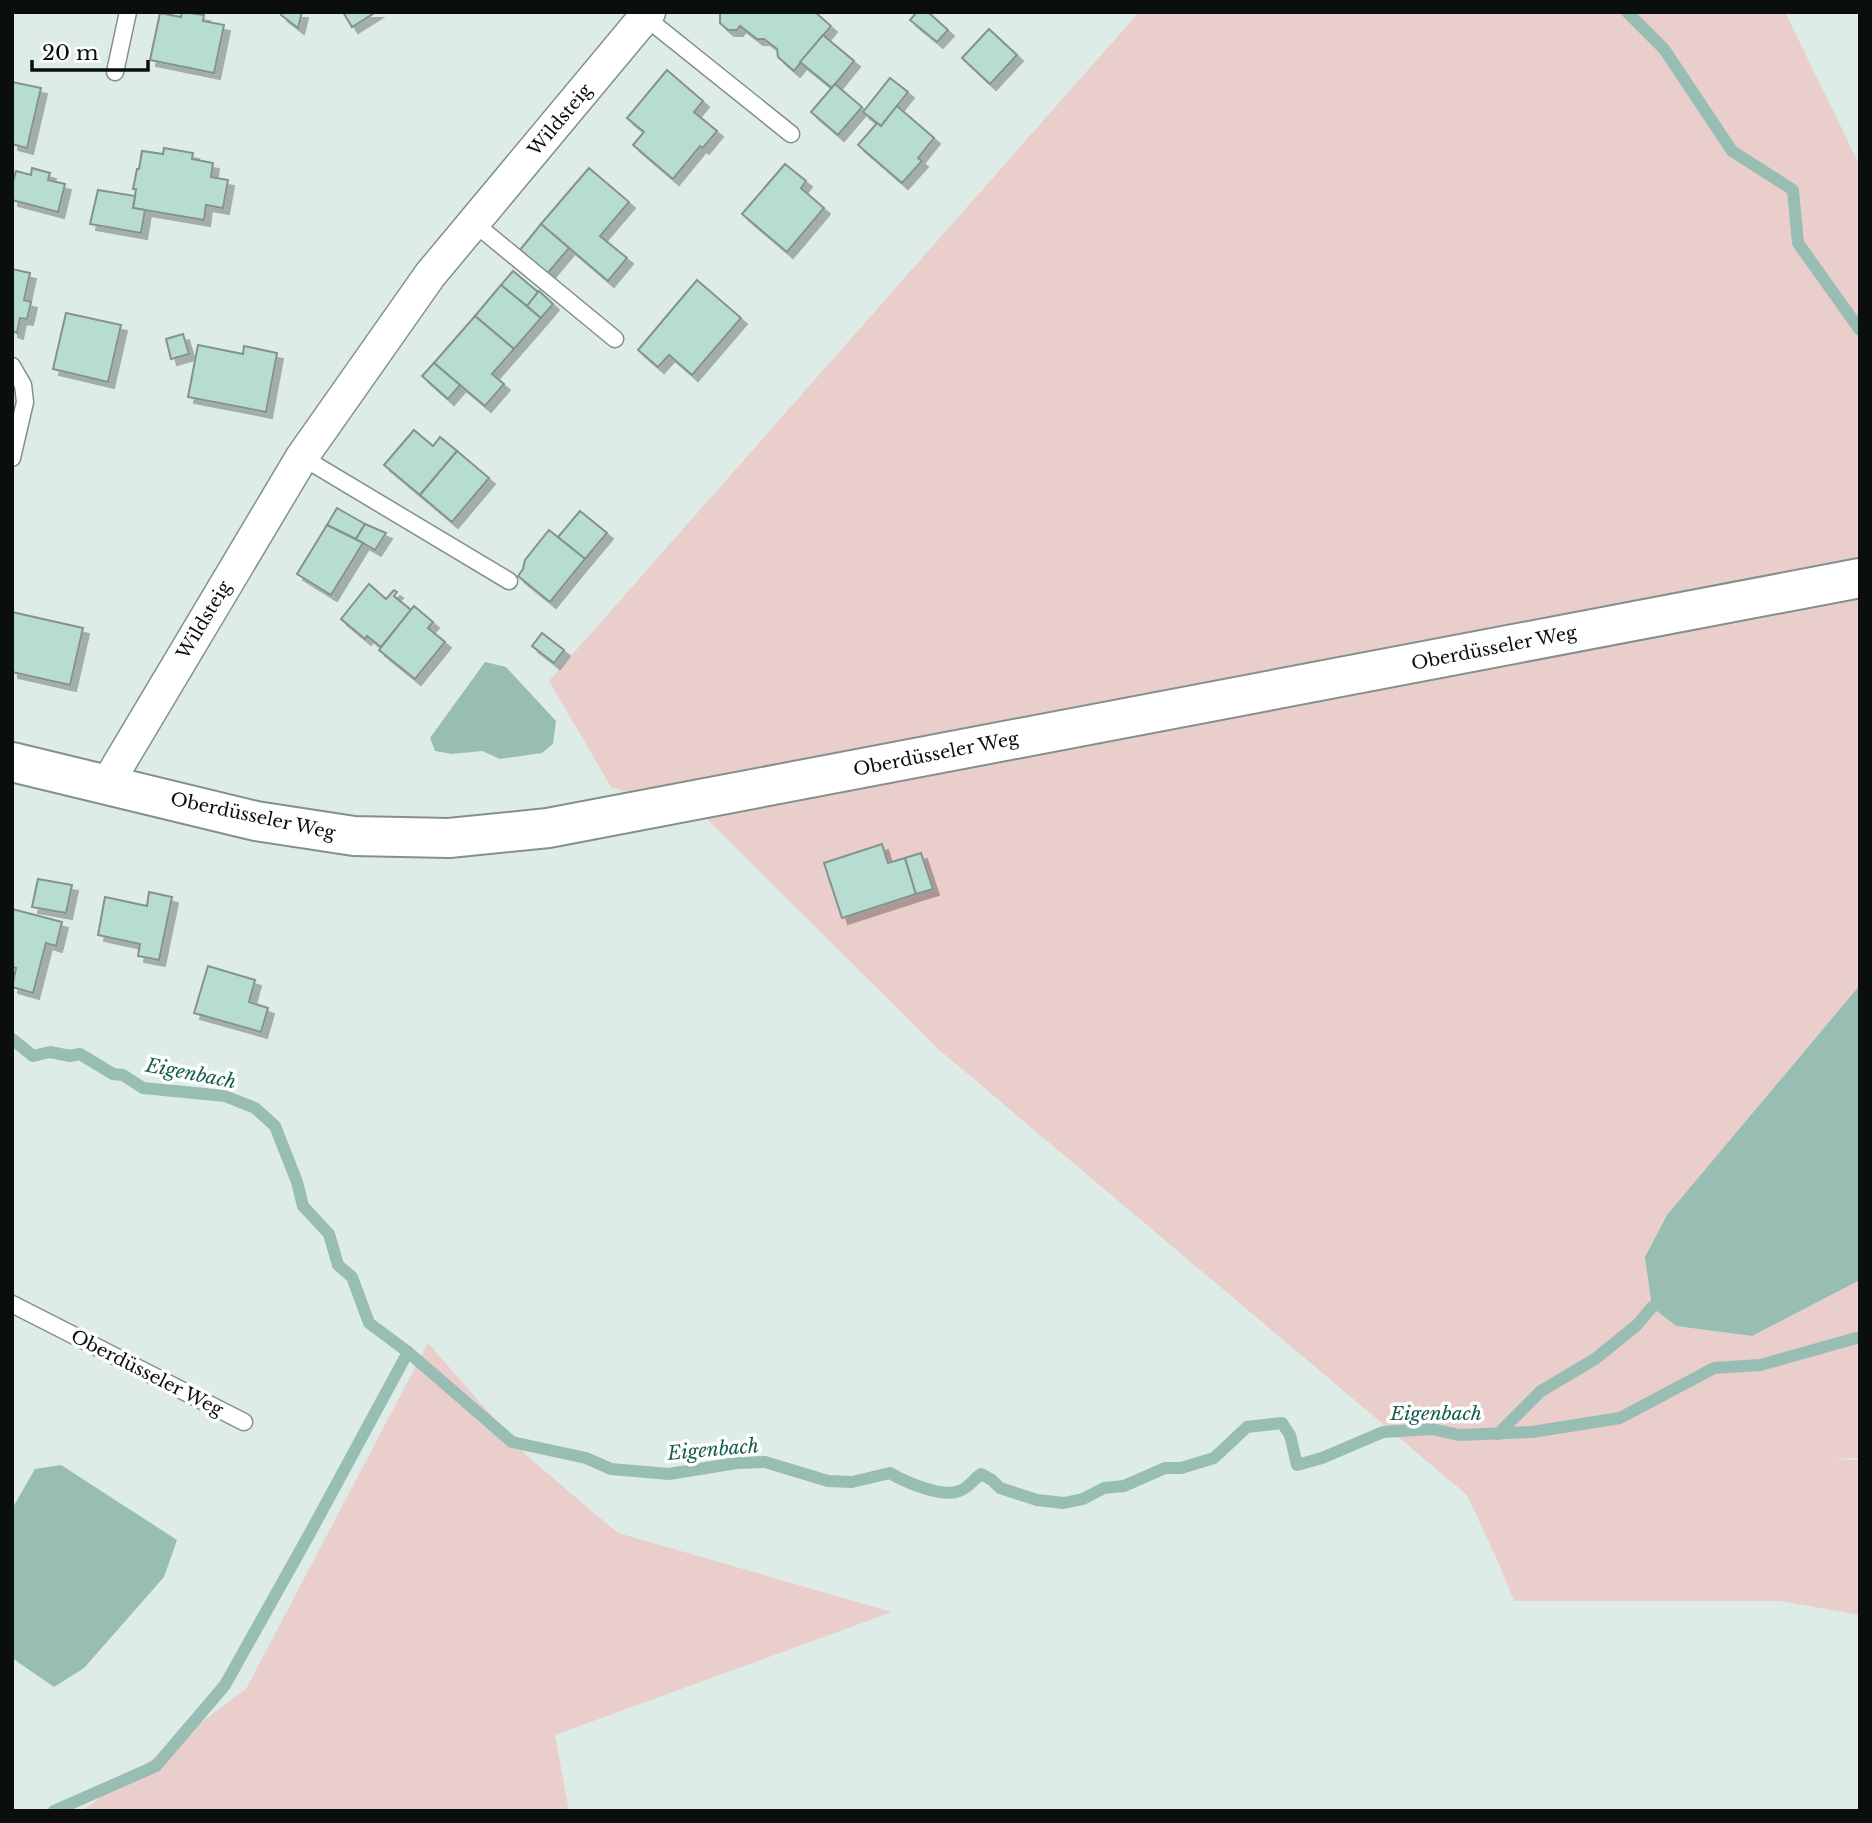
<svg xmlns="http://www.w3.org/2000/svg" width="1872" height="1823" font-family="'Libre Baskerville',serif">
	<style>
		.green { fill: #eacecb }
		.water { fill: #98bdb3 }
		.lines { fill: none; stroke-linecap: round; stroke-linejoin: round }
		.stream { stroke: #98bdb3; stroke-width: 12 }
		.building { fill: #b7ddd2; stroke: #85928e; stroke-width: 2; filter: url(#shadow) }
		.service-casing { stroke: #83908c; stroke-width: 19 }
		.minor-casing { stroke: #83908c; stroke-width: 35 }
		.tertiary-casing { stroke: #83908c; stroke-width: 42 }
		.service { stroke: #fff; stroke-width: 16 }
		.minor { stroke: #fff; stroke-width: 32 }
		.tertiary { stroke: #fff; stroke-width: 38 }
		.labels { text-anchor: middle; stroke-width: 7; stroke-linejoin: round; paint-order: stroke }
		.street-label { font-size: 18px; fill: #0a0e0d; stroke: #fff }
		.water-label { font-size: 19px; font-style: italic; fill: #155d4f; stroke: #fff }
	</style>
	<defs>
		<filter id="shadow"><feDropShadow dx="6" dy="6" stdDeviation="0" flood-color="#0004"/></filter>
	</defs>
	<rect width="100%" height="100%" fill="#deece8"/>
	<!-- green -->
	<g class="green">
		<path d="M1139,12H1785L1860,166V985L1667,1215L1645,1257L1676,1326L1752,1336L1860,1280V1458L1832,1459L1860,1460V1615L1781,1601H1514L1499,1564L1467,1495L937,1048L702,814L611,787L549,681Z"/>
		<path d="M428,1343L528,1457L618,1533L892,1612L555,1735L569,1811H82L246,1689Z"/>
	</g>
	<!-- water -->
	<g class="water">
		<path d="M485,662L506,667L556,721L553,744L542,753L500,759L482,751L452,754L435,751L430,738Z"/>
		<path d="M1860,985V1280L1752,1336L1676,1326L1652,1307L1645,1257L1667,1215Z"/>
		<path d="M61,1465L177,1540L164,1577L84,1668L54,1687L12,1658V1509L35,1469Z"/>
	</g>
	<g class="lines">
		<!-- stream -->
		<g class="stream">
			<path d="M1627,12L1664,49L1732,151L1793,190L1798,243L1860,330"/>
			<path d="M12,1039L33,1056L50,1052L70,1056L80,1054L113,1074L123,1075L143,1088L225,1096L255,1108L275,1126L297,1182L303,1206L329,1234L338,1265L352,1277L369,1323L408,1352L512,1442L586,1458L611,1469L669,1474L737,1463L765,1462L828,1481L852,1482L890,1473C905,1482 942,1498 959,1491C967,1489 974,1479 981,1474L992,1480L1000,1488L1037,1500L1064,1503L1083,1499L1104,1488L1124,1486L1165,1468H1181L1214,1458L1247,1427L1282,1423L1290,1435L1297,1465L1322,1458L1383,1432L1432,1429L1459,1435L1532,1432L1620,1418L1714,1368L1760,1365L1860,1337"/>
			<path d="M1498,1434L1541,1391L1595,1359L1637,1325L1652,1307L1666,1300"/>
			<path d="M54,1811L156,1766L225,1685L310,1533L408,1352"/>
		</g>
	</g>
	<!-- building -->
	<g class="building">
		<path d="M182,12L204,15L203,21L224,25L214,73L150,60L160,13L181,17Z"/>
		<path d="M282,12H302L298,28L281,15Z"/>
		<path d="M343,12H376L352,27Z"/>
		<path d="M720,12H815L831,26L794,71L778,57L777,49L764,39H757L740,26L737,30H728L720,23Z"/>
		<path d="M917,12H928L948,30L937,42L910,20Z"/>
		<path d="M989,29L1017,55L990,84L962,58Z"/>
		<path d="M823,35L854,61L832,88L800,62Z"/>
		<path d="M667,70L703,101L694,112L717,131L703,148L700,146L673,179L633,145L644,132L627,118Z"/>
		<path d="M890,78L908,92L881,126L863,112Z"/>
		<path d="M12,82L41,88L27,148L12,144Z"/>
		<path d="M835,84L862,107L838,135L811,112Z"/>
		<path d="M897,106L934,138L918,158L922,161L902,183L858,145L877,123L881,126Z"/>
		<path d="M164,148L193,153L192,159L213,163L211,177L228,180L223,208L206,205L204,220L133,208L136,189H133L137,169H139L142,151L163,154Z"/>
		<path d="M785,164L806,181L801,188L824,208L787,252L742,214Z"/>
		<path d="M32,168L50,173L48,180L65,184L58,212L12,200V185L16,171L31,175Z"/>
		<path d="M589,168L629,202L600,236L627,258L608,281L541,224Z"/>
		<path d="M98,190L135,196L133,208L145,210L141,233L90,224Z"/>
		<path d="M541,224L569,248L547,274L520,250Z"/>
		<path d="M12,269L30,273L24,300L31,302L27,319L20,318L17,333L12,331Z"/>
		<path d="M513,271L538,292L527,306L501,285Z"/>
		<path d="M697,280L741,318L692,375L669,355L658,367L638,350Z"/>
		<path d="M501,285L541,318L514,349L475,316Z"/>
		<path d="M539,291L553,304L541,318L527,306Z"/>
		<path d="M66,313L121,325L108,382L53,369Z"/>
		<path d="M475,316L514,349L492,374L504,384L485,406L434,363Z"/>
		<path d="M183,334L189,354L171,359L166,339Z"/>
		<path d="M198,345L243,354L244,346L277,353L266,412L188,397Z"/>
		<path d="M434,363L460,385L448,399L422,376Z"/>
		<path d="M414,430L433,446L440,437L457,451L420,495L384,465Z"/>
		<path d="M457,451L489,478L452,522L420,495Z"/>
		<path d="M337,508L365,524L356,539L327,525Z"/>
		<path d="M580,511L607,533L585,559L558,537Z"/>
		<path d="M365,524L386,533L375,550L356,539Z"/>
		<path d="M327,525L363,543L331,595L297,574Z"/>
		<path d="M549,530L585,559L550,602L518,576L523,569L525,560Z"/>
		<path d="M369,584L386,599L394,590L397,592L394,596L411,610L381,647L367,636L365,639L341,619Z"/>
		<path d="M414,606L433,622L428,628L445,642L415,679L379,650Z"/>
		<path d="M12,612L83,628L70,685L12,672Z"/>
		<path d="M542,633L564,650L554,663L532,646Z"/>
		<path d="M882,844L888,863L905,858L916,894L842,918L824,863Z"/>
		<path d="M921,853L933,889L916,894L905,858Z"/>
		<path d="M38,879L72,885L66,913L32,907Z"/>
		<path d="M149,892L172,897L159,960L138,956L140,944L98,935L105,897L147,906Z"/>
		<path d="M12,909L62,922L56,946L46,943L33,993L12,987L16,968L12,967Z"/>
		<path d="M208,966L255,980L249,1002L268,1008L261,1032L194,1013Z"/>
	</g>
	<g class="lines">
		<defs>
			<g id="service">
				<path d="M645,17L791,134"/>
				<path d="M115,72L128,12"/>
				<path d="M474,223L615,339"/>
				<path d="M12,366L23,385L25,402L12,458"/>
				<path d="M302,457L509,581"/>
				<path d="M12,1304L244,1422"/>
			</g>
			<path id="minor" d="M107,784L302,457L430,275L649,12"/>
			<path id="tertiary" d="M12,762L256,821L354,836L449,838L548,828L1860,578"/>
		</defs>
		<!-- service casing -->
		<use href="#service" class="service-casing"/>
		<!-- minor casing -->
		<use href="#minor" class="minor-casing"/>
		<!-- tertiary casing -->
		<use href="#tertiary" class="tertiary-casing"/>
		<!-- service -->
		<use href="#service" class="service"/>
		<!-- minor -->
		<use href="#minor" class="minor"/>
		<!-- tertiary -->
		<use href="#tertiary" class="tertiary"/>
	</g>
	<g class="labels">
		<!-- street labels -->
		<g class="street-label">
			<text transform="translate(560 120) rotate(-50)" y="6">Wildsteig</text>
			<text transform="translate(204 620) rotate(-59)" y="6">Wildsteig</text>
			<text transform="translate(1494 648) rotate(-11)" y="6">Oberdüsseler Weg</text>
			<text transform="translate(936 754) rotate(-11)" y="6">Oberdüsseler Weg</text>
			<text transform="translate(253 816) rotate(12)" y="6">Oberdüsseler Weg</text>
			<text transform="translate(147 1373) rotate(27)" y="6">Oberdüsseler Weg</text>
		</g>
		<!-- water labels -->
		<g class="water-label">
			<text transform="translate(191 1073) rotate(11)" y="7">Eigenbach</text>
			<text x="1436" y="1420">Eigenbach</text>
			<text transform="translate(713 1449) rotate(-5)" y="7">Eigenbach</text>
		</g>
	</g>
	<!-- border -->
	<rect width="1872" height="1823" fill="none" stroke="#0a0e0d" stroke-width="28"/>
	<!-- scale -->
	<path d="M32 60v10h116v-10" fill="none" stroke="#0a0e0d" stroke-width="3.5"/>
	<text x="42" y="60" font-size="21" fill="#0a0e0d" stroke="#ffffff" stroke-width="5" paint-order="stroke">20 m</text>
</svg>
